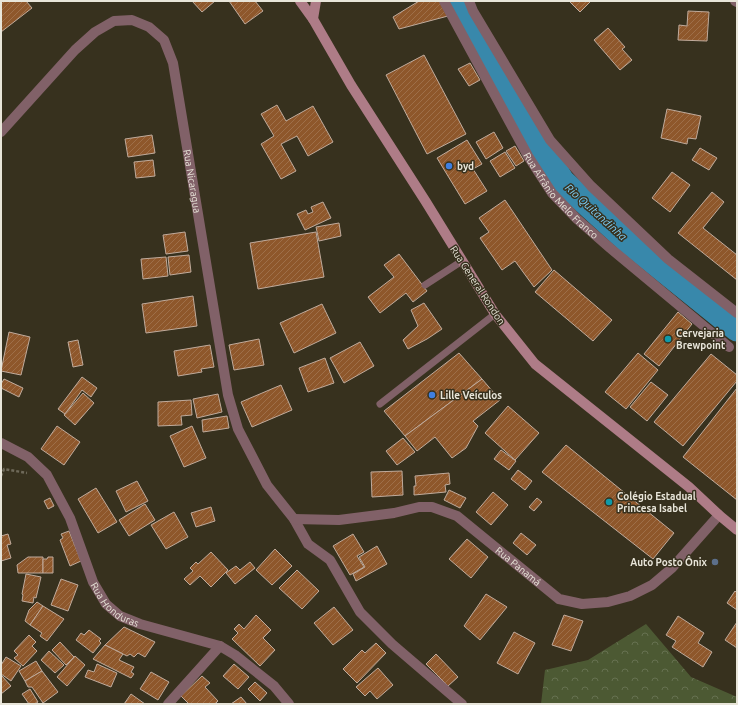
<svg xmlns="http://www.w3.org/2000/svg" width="738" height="705" font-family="Ubuntu,sans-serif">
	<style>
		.forest { fill: url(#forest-crowns) }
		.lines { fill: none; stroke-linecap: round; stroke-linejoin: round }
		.river { stroke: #3888ab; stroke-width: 25 }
		.building { fill: url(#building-hatch); stroke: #c0ab9c }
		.path { stroke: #6f6a5a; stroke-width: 2.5; stroke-dasharray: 3 2; stroke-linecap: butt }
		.lane { stroke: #816168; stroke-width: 7 }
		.street { stroke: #816168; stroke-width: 10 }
		.secondary { stroke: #ae7c87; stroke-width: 10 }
		.shop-dot { fill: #3f7fe0; stroke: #37311e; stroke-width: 1.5 }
		.culture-dot { fill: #0f9aa8; stroke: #37311e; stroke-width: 1.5 }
		.service-dot { fill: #5c6f8a; stroke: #37311e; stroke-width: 1.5 }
		.labels { text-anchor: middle; stroke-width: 3; stroke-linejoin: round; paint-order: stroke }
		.poi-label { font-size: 10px; font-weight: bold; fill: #e8e5d9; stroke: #37311e; text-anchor: start }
		.street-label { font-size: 10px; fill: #e8e5d9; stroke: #37311e }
		.water-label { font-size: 11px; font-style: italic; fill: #7ed1fa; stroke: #37311e }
	</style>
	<defs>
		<pattern id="forest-crowns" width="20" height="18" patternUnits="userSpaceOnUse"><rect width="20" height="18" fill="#4c5933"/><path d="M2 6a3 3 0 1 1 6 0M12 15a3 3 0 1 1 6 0" fill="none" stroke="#667150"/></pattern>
		<pattern id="building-hatch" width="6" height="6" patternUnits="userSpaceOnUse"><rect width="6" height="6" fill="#8e572b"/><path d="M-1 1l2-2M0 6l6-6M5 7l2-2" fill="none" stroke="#9e6f49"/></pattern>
	</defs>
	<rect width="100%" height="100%" fill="#37311e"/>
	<!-- forest -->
	<path class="forest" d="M646,624L691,677L737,697V704H541L545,670L588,660Z"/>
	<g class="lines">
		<!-- river -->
		<path class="river" d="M456,1L466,21L562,181L629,242L737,329"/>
	</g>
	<!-- building -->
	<g class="building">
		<path d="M1,1H26L32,8L1,32Z"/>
		<path d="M192,1H215L202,12Z"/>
		<path d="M229,1H255L263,11L245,24Z"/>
		<path d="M419,1H440L448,16L399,29L393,17Z"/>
		<path d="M569,1H591L580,12Z"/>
		<path d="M688,11L709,12L707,41L678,40L679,25L687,26Z"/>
		<path d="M608,28L625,47L622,49L632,60L620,70L594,40Z"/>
		<path d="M424,55L466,134L427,154L386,75Z"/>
		<path d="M470,63L480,80L469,86L458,69Z"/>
		<path d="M277,105L286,121L313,106L333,142L308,156L297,136L281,144L296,171L281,179L261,144L274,136L261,114Z"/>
		<path d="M667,109L701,116L696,139L688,138L687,144L661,138Z"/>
		<path d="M494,132L503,148L486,159L476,142Z"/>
		<path d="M152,135L155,153L128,157L125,139Z"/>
		<path d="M467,140L482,164L473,169L487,191L465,204L437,158Z"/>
		<path d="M515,146L524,161L516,166L506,151Z"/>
		<path d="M700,148L717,158L709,170L692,160Z"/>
		<path d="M505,152L515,168L500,177L490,161Z"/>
		<path d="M153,160L155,176L136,178L134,162Z"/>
		<path d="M672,172L690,185L670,212L652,198Z"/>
		<path d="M712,192L724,202L703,228L737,255V280L678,233Z"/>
		<path d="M505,200L552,270L534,287L515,261L502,270L480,238L489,232L479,218Z"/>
		<path d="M323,202L331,218L305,230L297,214L306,210L308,214L313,212L311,207Z"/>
		<path d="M339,223L341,236L319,241L316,227Z"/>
		<path d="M185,232L188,251L166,254L163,235Z"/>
		<path d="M316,232L324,277L258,289L250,243Z"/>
		<path d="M399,254L427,291L413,302L406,293L380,313L368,297L394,277L384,265Z"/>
		<path d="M189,255L191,272L170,275L168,257Z"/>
		<path d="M166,257L168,276L143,279L141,259Z"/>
		<path d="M554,270L612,320L593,341L535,292Z"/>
		<path d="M193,296L197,326L146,333L142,304Z"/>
		<path d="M424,303L442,329L427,339L408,349L403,340L418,326L411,310Z"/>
		<path d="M322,304L336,333L294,353L280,323Z"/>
		<path d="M678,312L692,324L659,366L644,354Z"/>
		<path d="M9,332L30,337L21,375L1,371Z"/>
		<path d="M259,339L264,365L234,370L229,345Z"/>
		<path d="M78,340L83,365L73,367L68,342Z"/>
		<path d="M360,342L374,366L344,383L330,358Z"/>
		<path d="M210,345L214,367L201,369L202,372L178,376L174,351Z"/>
		<path d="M459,353L482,379L405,436L384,411Z"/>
		<path d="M638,353L658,370L626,409L605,392Z"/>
		<path d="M711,354L737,375V381L683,446L654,422Z"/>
		<path d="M325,358L334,383L308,392L299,368Z"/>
		<path d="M82,377L97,388L91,397L82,390L65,414L58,409Z"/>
		<path d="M4,379L23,388L19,397L1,388V384Z"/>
		<path d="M482,379L500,400L473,421L478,426L466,448L452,458L435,437L417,451L405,436Z"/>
		<path d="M651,382L668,395L647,421L630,407Z"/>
		<path d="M281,385L292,410L252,427L241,402Z"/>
		<path d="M737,388V500L683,457Z"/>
		<path d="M83,393L94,403L75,425L64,415Z"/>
		<path d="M218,394L222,412L197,418L193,399Z"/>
		<path d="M191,400L192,415L181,416L182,425L158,426V402Z"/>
		<path d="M508,406L539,433L515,460L485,433Z"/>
		<path d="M227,416L229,428L203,432L202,420Z"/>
		<path d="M57,426L80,442L64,465L41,449Z"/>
		<path d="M192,426L206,458L184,467L170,436Z"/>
		<path d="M403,438L415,452L397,465L386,451Z"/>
		<path d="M566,445L674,533L653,559L542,472Z"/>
		<path d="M501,450L516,461L509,470L494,459Z"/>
		<path d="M518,470L532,481L525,490L511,479Z"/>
		<path d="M402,471L403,495L372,497L371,472Z"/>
		<path d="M449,473L450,484L445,485L446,492L414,495V486H416L415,476Z"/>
		<path d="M137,481L148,501L126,512L116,491Z"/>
		<path d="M96,488L117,522L98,533L78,499Z"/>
		<path d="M449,490L466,498L460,508L444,500Z"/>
		<path d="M493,492L508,505L491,525L476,512Z"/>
		<path d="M50,498L54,506L48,509L44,501Z"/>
		<path d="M537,498L542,502L534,511L529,507Z"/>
		<path d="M145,504L155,520L129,536L119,520Z"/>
		<path d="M211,507L215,521L196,527L191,513Z"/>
		<path d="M174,512L188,537L166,549L151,525Z"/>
		<path d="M69,531L81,561L70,566L60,540L63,538L61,534Z"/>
		<path d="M521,533L536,545L527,555L513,543Z"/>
		<path d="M8,534L11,544L7,545L11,558L1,561V536Z"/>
		<path d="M353,534L364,552L357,556L364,567L350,575L333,546Z"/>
		<path d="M467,539L488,557L471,578L449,559Z"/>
		<path d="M377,546L387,564L356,581L353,574L365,567L359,557Z"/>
		<path d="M275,549L292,566L272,585L256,570Z"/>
		<path d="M211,552L228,570L211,587L200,576L190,585L184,579L193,571L190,568L196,562L198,564Z"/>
		<path d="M28,557H43V573H18L17,565Z"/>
		<path d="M48,557H53V573H43V559H47Z"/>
		<path d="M250,562L255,568L235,584L226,573L236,566L240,570Z"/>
		<path d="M297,570L319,591L302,609L279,588Z"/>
		<path d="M26,574L41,577L36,598L34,597L33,603L22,601L23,595L22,594Z"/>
		<path d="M61,579L78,585L68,611L51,605Z"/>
		<path d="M735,591L737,593V610L727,603Z"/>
		<path d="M486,594L507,607L480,640L464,626Z"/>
		<path d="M37,602L43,606L30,625L25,621L29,610Z"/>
		<path d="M43,606L64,619L47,641L40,636L42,633L30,625Z"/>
		<path d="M334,607L353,630L333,645L314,623Z"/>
		<path d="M256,615L271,630L263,638L275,650L260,666L232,639L238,633L234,629L239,624L244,629Z"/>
		<path d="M564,615L583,621L571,651L552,645Z"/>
		<path d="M678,616L704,633L698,643L712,652L703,667L672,647L676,641L666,635Z"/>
		<path d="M737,622V648L725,640Z"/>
		<path d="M124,627L155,642L145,657L138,653L134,657L130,654L127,656L105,645Z"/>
		<path d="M89,630L101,639L99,641L101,643L93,653L76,640L81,633L84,635Z"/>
		<path d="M514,632L535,643L518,674L497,663Z"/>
		<path d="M29,635L36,642L32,646L37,651L23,666L14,658L18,655L14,651Z"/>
		<path d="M60,642L74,657L66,665L52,650Z"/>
		<path d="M376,643L386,653L357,683L343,669L362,650L365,653Z"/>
		<path d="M105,645L123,654L119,660L134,667L131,672L134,674L131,678L93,659Z"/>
		<path d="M49,651L64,665L55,673L41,660Z"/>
		<path d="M436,654L458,677L448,686L426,664Z"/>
		<path d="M75,656L85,665L67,686L57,677Z"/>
		<path d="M6,657L21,666L11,681L1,674V665Z"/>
		<path d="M36,661L42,671L25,681L19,671Z"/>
		<path d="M97,664L117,673L111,687L85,677L88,670L94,672Z"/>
		<path d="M234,664L249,677L238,689L223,676Z"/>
		<path d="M378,668L393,685L377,699L370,691L365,696L356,687Z"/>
		<path d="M42,671L58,692L43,703L32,687H28L25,681Z"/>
		<path d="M151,672L169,682L158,700L140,689Z"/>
		<path d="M2,676L11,686L1,694V677Z"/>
		<path d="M202,676L210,683L205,687L218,701L215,704H189L181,696Z"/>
		<path d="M255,682L267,693L260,701L248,689Z"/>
		<path d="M30,689L38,702L35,704H29L22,694Z"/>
		<path d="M131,694L145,704H124Z"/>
		<path d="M241,697L247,704H231Z"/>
	</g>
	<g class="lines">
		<!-- path -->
		<path class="path" d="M1,476L4,469L27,473"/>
		<!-- lane -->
		<g class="lane">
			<path d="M425,285L462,261"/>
			<path d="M380,404L495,314"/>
		</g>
		<!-- street -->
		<g class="street">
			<path id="s1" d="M444,1L528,156L552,193L577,219L610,248L729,347"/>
			<path d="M469,1L473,11L550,140L591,186L668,259L737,313"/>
			<path d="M735,1L737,2"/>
			<path id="s2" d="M1,132L75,50L95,32L114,21L132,20L149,27L164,40L173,63L228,395L238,429L251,454L267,485L294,519L308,544L330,560L360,612L392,644L462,704"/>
			<path id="s3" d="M1,443L28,457L47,475L70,518L93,582L106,604L120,616L140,624L220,646L235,655L274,686L289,704"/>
			<path id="s4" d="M294,519L339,520L394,513L419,507H432L457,516L559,599L582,604L608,602L630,596L652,585L672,568L719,515"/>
			<path d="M168,704L220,646"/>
		</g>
		<!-- secondary -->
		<g class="secondary">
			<path d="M300,1L313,19L351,85L426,202L495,314L535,364L689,487L719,515L737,530"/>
			<path d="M313,19L316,1"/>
		</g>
	</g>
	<!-- markers -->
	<g class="shop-dot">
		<circle cx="449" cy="166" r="4"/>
		<circle cx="432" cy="395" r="4"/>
	</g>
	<g class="culture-dot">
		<circle cx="668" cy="339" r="4"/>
		<circle cx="609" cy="502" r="4"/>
	</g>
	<circle class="service-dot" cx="715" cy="562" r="4"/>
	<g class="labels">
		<!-- poi labels -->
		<g class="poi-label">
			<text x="457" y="170">byd</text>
			<text x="676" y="337">Cervejaria<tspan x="676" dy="12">Brewpoint</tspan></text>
			<text x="440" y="399">Lille Veículos</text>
			<text x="617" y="500">Colégio Estadual<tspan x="617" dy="12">Princesa Isabel</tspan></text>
			<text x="707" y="566" text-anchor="end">Auto Posto Ônix</text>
		</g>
		<!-- street labels -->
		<g class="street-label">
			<text dy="4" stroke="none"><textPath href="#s2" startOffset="360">Rua Nicaragua</textPath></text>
			<text dy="4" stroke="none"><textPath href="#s1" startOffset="228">Rua Afrânio Melo Franco</textPath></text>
			<text transform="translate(478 285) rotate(57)" y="4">Rua General Rondon</text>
			<text dy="4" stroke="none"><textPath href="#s4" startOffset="245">Rua Panamá</textPath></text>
			<text dy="4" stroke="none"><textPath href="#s3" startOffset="206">Rua Honduras</textPath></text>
		</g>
		<!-- water labels -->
		<g class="water-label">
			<text transform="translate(596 212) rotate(42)" y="4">Rio Quitandinha</text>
		</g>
	</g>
	<!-- border -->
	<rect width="738" height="705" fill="none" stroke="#e8e5d9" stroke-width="4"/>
</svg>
